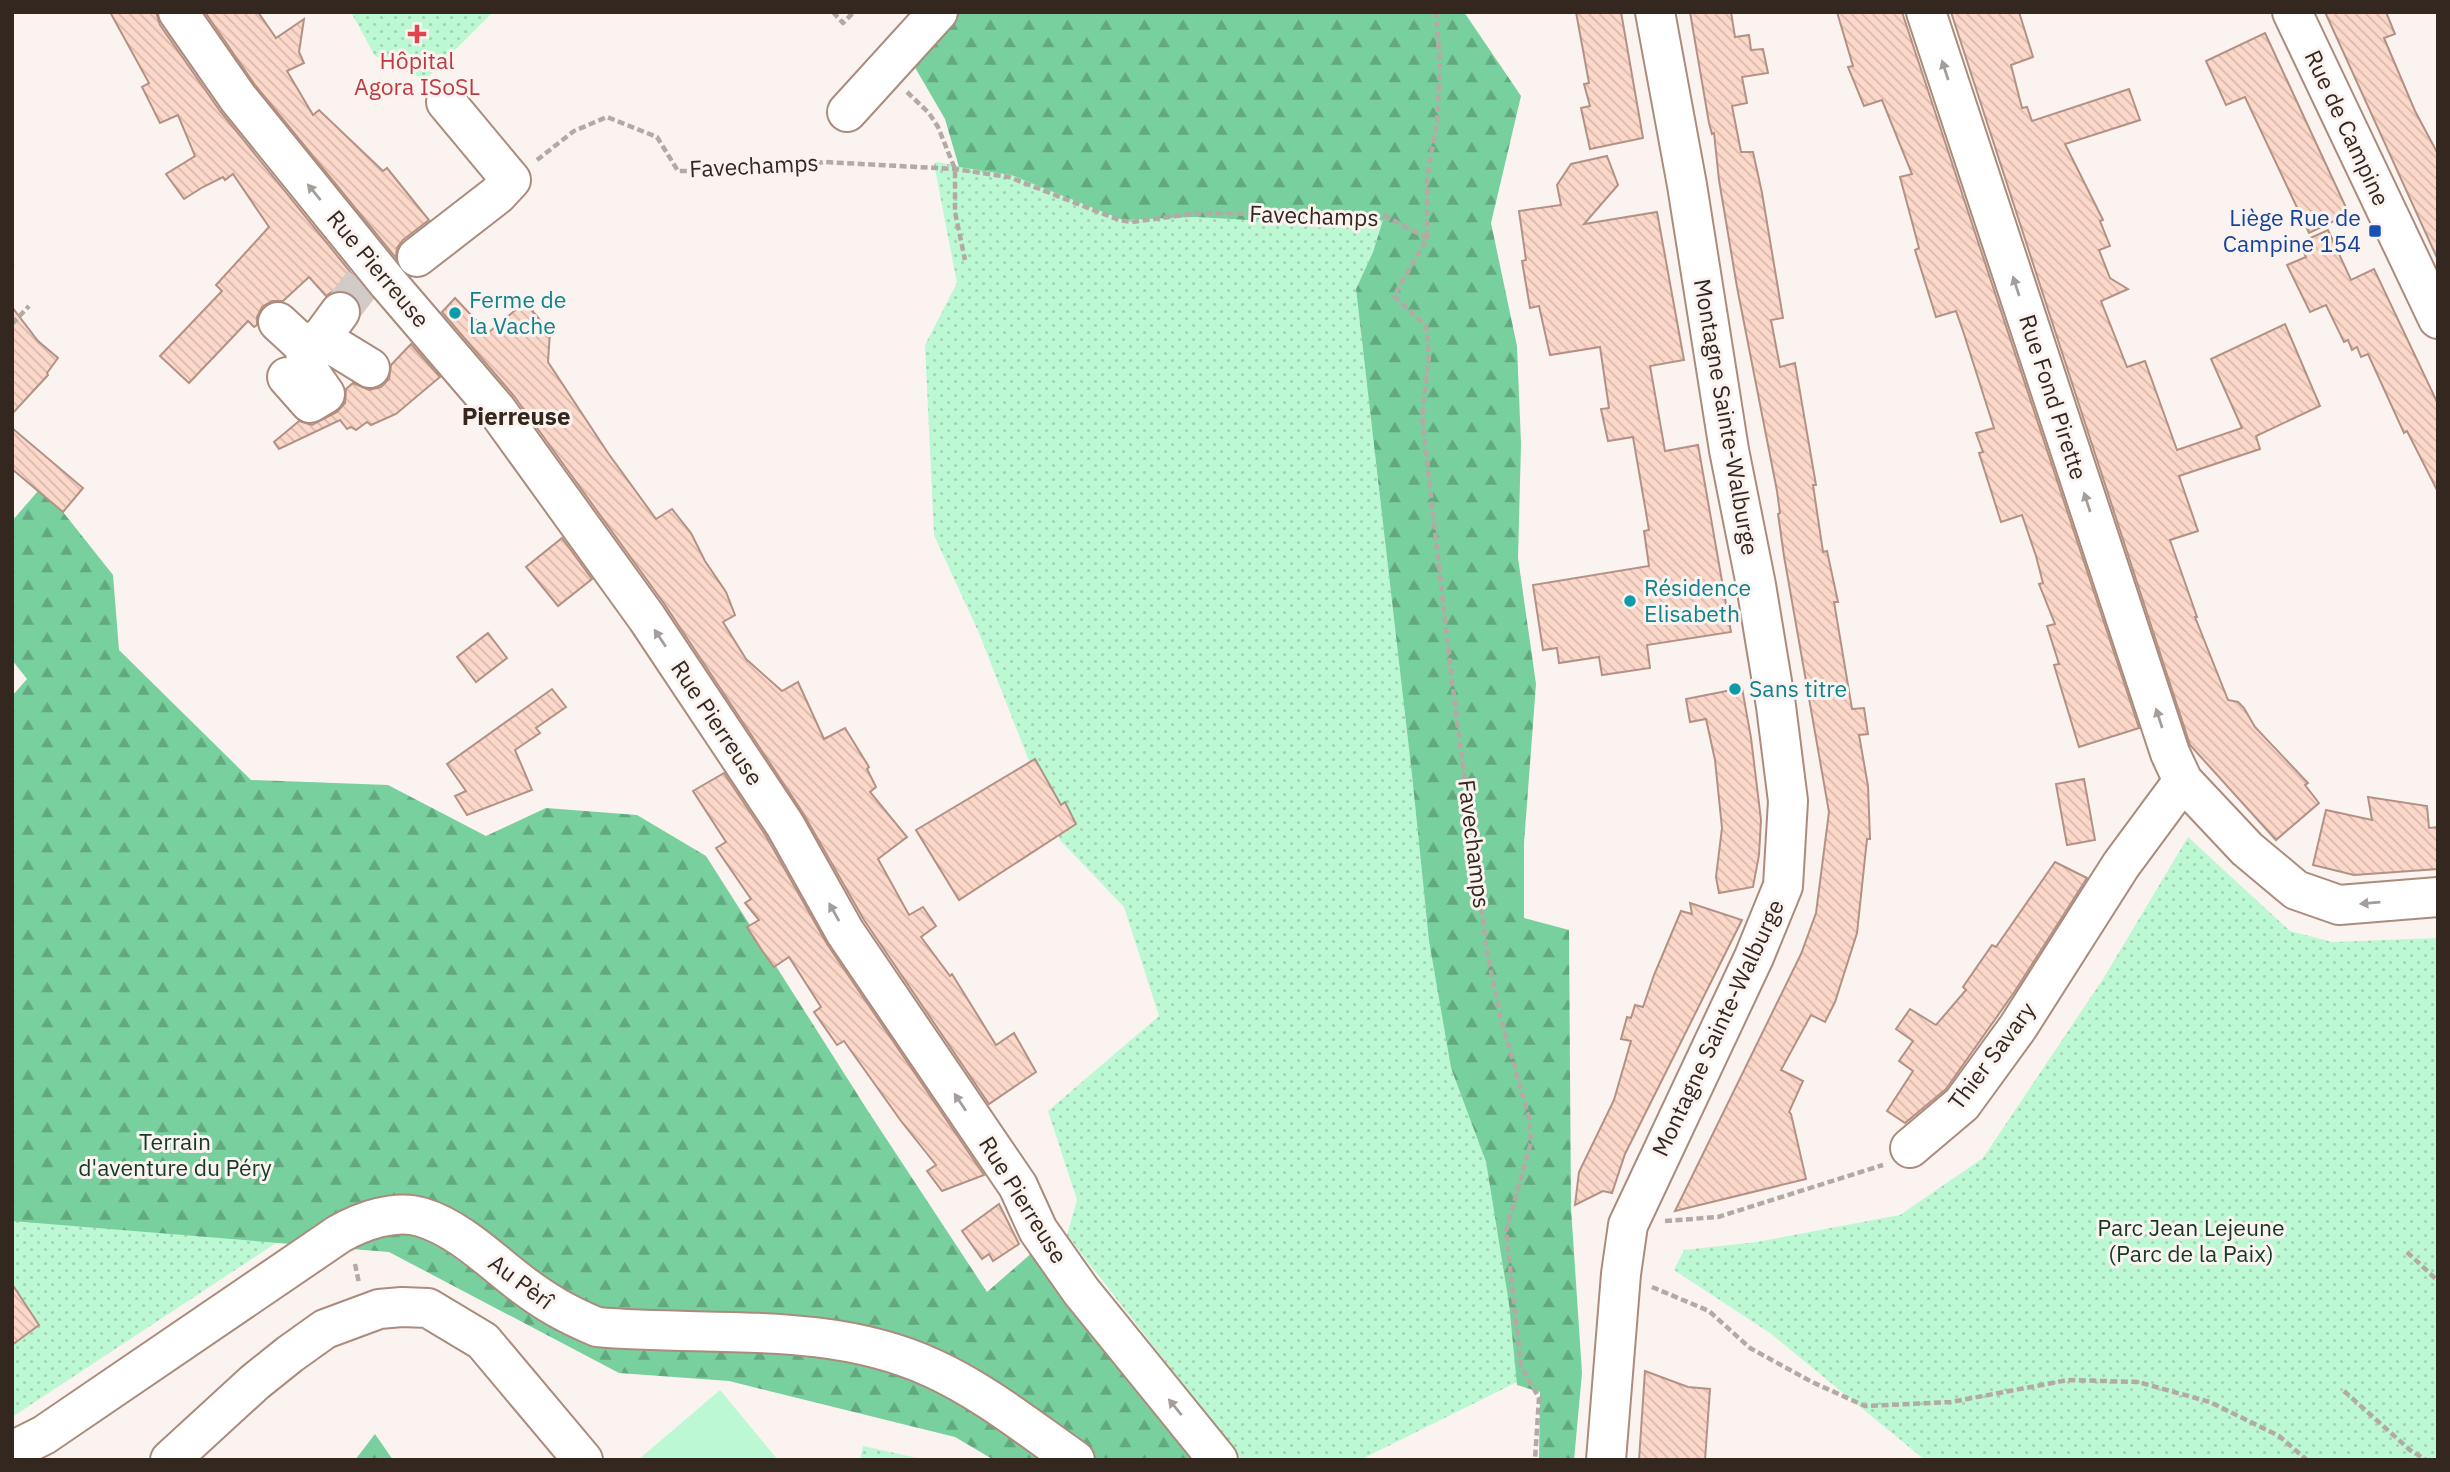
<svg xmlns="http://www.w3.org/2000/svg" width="2450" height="1472" font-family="'IBM Plex Sans',sans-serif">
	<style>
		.green { fill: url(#green-dots) }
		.forest { fill: url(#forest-firs) }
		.pitch { fill: #bcf8d3 }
		.building { fill: url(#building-back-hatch); stroke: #b39285; stroke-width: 2 }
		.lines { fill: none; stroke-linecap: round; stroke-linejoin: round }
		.minor-tunnel { stroke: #d2cac6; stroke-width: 38; stroke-dasharray: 38 19; stroke-linecap: butt }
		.minor-casing { stroke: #ab8c7c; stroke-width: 42 }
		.path { stroke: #b4aaa5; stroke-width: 4.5; stroke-dasharray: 7 3.5; stroke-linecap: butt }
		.minor { stroke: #fff; stroke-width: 38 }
		.oneway { fill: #a49e9b }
		.health-dot { fill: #e0444e; stroke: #faf3ef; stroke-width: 2.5 }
		.transit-dot { fill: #1a4fb4; stroke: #faf3ef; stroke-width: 2.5 }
		.culture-dot { fill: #0f9aa8; stroke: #faf3ef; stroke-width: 2.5 }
		.labels { text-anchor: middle; stroke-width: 6; stroke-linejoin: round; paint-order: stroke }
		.health-label { font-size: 23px; fill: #be3a42; stroke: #faf3ef }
		.street-label { font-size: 23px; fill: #342720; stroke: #faf3ef }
		.transit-label { font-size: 23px; fill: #164399; stroke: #faf3ef; text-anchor: end }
		.culture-label { font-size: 23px; fill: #0d838f; stroke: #faf3ef; text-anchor: start }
		.park-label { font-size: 23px; fill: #143a26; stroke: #faf3ef }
		.neighbourhood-label { font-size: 24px; font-weight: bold; fill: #342720; stroke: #faf3ef }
	</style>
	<defs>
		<pattern id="green-dots" width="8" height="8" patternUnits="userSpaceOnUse" patternTransform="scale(1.75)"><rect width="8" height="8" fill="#bcf8d3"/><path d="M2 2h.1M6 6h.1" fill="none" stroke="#a2d5b5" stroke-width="1.8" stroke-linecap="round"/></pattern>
		<pattern id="forest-firs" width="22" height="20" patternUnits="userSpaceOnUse" patternTransform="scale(1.75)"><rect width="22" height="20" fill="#78d09e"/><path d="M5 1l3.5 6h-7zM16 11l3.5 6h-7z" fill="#63a980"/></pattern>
		<pattern id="building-back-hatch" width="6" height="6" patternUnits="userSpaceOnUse" patternTransform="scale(1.75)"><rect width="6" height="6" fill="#fcd8ca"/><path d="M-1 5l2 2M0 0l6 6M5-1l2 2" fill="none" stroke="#d9b9ad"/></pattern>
	</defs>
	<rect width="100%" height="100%" fill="#faf3ef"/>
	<!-- green -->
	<g class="green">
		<path d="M351,12H493L425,80L375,56Z"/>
		<path d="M937,162L1011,175L1123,220L1195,217L1248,220L1311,218L1358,222L1383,220L1373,252L1356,289L1412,775L1429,941L1451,1068L1486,1162L1509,1304L1517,1382L1360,1460H1242L1067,1235L1077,1200L1048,1111L1159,1016L1124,907L1060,840L979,633L934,535L925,345L957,283L934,164Z"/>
		<path d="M2188,837L2290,931L2332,942L2438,938V1460H1925L1770,1333L1674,1270L1684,1250L1757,1242L1900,1215L1983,1158L2103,979Z"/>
		<path d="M12,1171L314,1218L12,1417Z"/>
		<path d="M863,1446L926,1460H860Z"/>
	</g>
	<!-- forest -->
	<g class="forest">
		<path d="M960,12H1464L1521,96L1491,223L1517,346L1521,444L1518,558L1536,684L1524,843V918L1569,930L1571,1208L1582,1373L1574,1460H1539L1540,1392L1517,1385L1509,1304L1486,1162L1451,1068L1429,941L1412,775L1356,289L1373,252L1383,220L1358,222L1311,218L1248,220L1195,217L1123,220L1011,175L959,167L945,119L913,64Z"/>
		<path d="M38,491L63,512L113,575L119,650L251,780L388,785L486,836L546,808L637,815L706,856L868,1111L987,1292L1034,1251L1203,1460H994L955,1437L729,1381L619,1373L389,1252L12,1221V696L27,679L12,660V521Z"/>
		<path d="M375,1434L393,1460H355Z"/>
	</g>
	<!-- pitch -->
	<path class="pitch" d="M720,1390L778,1460H638Z"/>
	<!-- building -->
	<g class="building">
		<path d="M110,12H156L160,25L220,111L369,295L361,306L353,295L343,290L332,292L326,296L309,277L283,301H272L262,307L257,317V325L254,327L248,321L189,383L160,356L222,291L216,285L269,227L233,174L225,180L223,177L203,187L184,199L166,174L195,156L178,115L160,123L142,87L149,83Z"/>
		<path d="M205,12H258L276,38L304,19L299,52L304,63L287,71L313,115L319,110L383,171L387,168L429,220L403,240L397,248L396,258L255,85Z"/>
		<path d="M1576,12H1621L1643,138L1590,149L1581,108L1590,106L1584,84L1589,83Z"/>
		<path d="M1690,12H1731L1735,37L1749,35L1751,50L1763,49L1768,73L1742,77L1747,103L1732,106L1741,152H1753L1762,193L1783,318L1771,320L1780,367L1795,363L1816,485H1813L1823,552L1827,551L1838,602H1834L1852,709L1864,708L1868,734L1859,735L1868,786L1870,839H1867L1857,933L1835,1002L1825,1022L1811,1015L1781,1070L1803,1081L1789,1112L1791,1114L1806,1179L1675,1211L1801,954L1816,913L1829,812L1784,556L1778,514L1780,513L1777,491L1737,287L1719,180L1714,133L1712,134L1709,123Z"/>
		<path d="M1837,12H1902L2139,728L2079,747L2054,665L2059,664L2047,626L2055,624L2039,584L2043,583L2036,556L2022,515L2001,522L1979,453L1983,452L1976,433L1994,428L1964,334L1956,311L1936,317L1915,250L1919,248L1900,177L1912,174L1882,100L1864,106L1848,67L1853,66Z"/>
		<path d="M1951,12H2019L2033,57L2011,65L2022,108L2027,107L2032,121L2129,89L2140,120L2065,144L2103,220L2100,221L2110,246L2099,250L2110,278L2128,289L2101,301L2127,367L2145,361L2177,450L2242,428L2211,359L2285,324L2320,406L2256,436L2260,449L2179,476L2198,531L2170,540L2197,617H2195L2228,700L2238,702L2244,708L2255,727L2308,783L2305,785L2319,803L2276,840L2190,745Z"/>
		<path d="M2325,12H2386L2395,34L2384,38L2415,111L2438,154V260Z"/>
		<path d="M2265,33L2349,214L2309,233L2245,97L2226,105L2206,61Z"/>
		<path d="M1607,156L1618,185L1584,224L1657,212L1684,360L1650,366L1665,451L1698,445L1731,632L1647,645L1650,668L1602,675L1599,657L1559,663L1557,648L1543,650L1533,585L1649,566L1644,531L1649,530L1633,437L1608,441L1601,409L1609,408L1600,347L1550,355L1539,306L1530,308L1522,261L1526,260L1519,211L1561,205L1557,185L1571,164Z"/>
		<path d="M2328,230L2351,280L2374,269L2438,404V492L2407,431L2404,433L2368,354L2361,357L2357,347L2352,350L2348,340L2344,342L2326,305L2310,312L2287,265L2306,257L2299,243Z"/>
		<path d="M455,298L488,333L525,302L550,332L548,362L608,453L656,519L672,509L691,533L705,561L726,592L735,615L723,622L746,659L782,691L798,682L824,739L845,728L869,767L867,769L876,787L870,792L907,837L878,859L909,915L923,907L936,926L921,937L950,976L952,974L996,1045L1014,1033L1036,1072L989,1104L864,920L803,813L665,605L514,396L442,312Z"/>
		<path d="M12,307L38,341L58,358L47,373L48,375L12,414Z"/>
		<path d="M411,344L440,377L396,414L371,425L367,422L356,430L351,427L347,429L340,420L279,449L274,442L299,421L312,425L337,412L345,403L346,389L353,383L369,390L381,387L389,379L391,365Z"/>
		<path d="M12,428L83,488L63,512L12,469Z"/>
		<path d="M562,538L592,579L558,606L526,567Z"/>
		<path d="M488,633L507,658L476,682L457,657Z"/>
		<path d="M1742,688L1751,738L1761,820L1759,855L1753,887L1719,893L1716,877L1722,828L1715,760L1706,719L1690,722L1686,699Z"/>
		<path d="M552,689L566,707L536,728L540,733L515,750L532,790L467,815L455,796L466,791L447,764Z"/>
		<path d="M1035,759L1061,805L1065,802L1076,824L959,900L916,830Z"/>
		<path d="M724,773L766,836L827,944L984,1175L942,1191L927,1171L936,1165L901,1121L844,1041L837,1045L814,1012L821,1007L789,957L774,967L763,952L747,927L759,920L745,903L751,899L716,848L726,842L693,791Z"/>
		<path d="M2084,779L2095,840L2067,845L2056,784Z"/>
		<path d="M2368,797L2427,806L2429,828L2438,827V869L2354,875L2313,865L2326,810L2372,820Z"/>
		<path d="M2055,862L2087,878L2015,991L1946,1089L1905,1123L1887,1111L1913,1071L1899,1061L1913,1041L1896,1029L1910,1009L1936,1025L1966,990L1963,987L1992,945L1996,947Z"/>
		<path d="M1690,903L1742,920L1625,1154L1612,1193L1603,1191L1575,1205L1579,1172L1614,1100L1631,1041L1621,1039L1627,1017L1631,1018L1635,1005L1643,1007L1654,975L1681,911L1692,914Z"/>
		<path d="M999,1204L1019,1244L993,1261L989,1254L982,1259L962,1231Z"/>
		<path d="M12,1284L39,1325L12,1345Z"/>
		<path d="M1645,1371L1688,1387L1710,1389L1705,1460H1639Z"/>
	</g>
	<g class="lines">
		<!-- minor-tunnel -->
		<path class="minor-tunnel" d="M340,312L363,282"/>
		<defs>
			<g id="minor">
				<path d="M178,12L238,98L388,283L496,409L647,618L785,825L845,932L1018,1186L1038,1230L1081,1291L1218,1460"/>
				<path d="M1926,12L2170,753L2183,781L2247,849L2296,890L2339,905L2438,897"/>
				<path d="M2292,12L2438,319"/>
				<path d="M847,112L938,12"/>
				<path d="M417,257L497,195L511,180L446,102"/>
				<path d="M278,322L303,345"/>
				<path d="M321,338L370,368"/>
				<path d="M287,377L310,403L325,394L311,374L303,345L321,338L340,312"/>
				<path d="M1910,1148L1962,1104L2018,1027L2121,865L2183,781"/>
				<path d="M12,1451L44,1435L339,1234C362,1221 395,1209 421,1217C458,1228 488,1258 519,1282C545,1302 566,1314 597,1327C709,1337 828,1320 932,1368C983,1391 1029,1428 1075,1460"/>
				<path d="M170,1460L255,1382L290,1354L325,1329L379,1309L402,1307L428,1308L483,1341L583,1460"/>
				<path d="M1606,1460L1621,1274L1628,1225L1754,957L1783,886L1788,801L1776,706L1756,585L1729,450L1687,185L1655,12"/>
			</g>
		</defs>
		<!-- minor casing -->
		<use href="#minor" class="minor-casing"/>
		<!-- path -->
		<g class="path">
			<path d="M833,12L843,23L854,12"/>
			<path d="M907,92L929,113L938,127L955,169V212L965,260"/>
			<path d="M537,160L574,131L607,117L657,137L678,171H756L824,162L955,169L1009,177L1119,220L1132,222L1199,213L1385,216L1427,238L1394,296L1426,326L1429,356L1422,416L1451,673L1487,952L1500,1015L1529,1118L1531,1142L1506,1231L1521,1366L1539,1398L1535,1460"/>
			<path d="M1427,237V178L1437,122L1440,66L1436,12"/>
			<path d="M12,266L13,267"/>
			<path d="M12,324L29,306"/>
			<path d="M1665,1221L1718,1217L1883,1165"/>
			<path d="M2407,1252L2438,1281"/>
			<path d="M355,1264L359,1283"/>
			<path d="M1652,1287L1709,1311L1750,1348L1812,1382L1865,1406L1951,1402L2068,1380L2138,1382L2210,1402L2279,1436L2307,1460"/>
			<path d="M2344,1391L2410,1450L2426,1460"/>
		</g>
		<!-- minor -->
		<use href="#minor" class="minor"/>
	</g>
	<!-- one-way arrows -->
	<defs><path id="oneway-solid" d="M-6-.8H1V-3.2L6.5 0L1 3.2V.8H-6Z" transform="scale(1.75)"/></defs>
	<g class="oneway">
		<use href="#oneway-solid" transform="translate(1945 70) rotate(-108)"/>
		<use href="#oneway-solid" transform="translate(314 192) rotate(-129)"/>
		<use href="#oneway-solid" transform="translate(2016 286) rotate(-108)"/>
		<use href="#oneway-solid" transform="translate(2087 502) rotate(-108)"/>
		<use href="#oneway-solid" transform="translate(660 638) rotate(-124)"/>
		<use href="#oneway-solid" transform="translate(2159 718) rotate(-108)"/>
		<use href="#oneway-solid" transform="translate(2370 903) rotate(175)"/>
		<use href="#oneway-solid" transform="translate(834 912) rotate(-119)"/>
		<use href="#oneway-solid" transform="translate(960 1102) rotate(-124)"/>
		<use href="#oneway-solid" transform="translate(1175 1407) rotate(-129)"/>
	</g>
	<!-- markers -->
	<path class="health-dot" d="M413.5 23.5h7v7h7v7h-7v7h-7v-7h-7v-7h7z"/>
	<rect class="transit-dot" x="2368" y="224" width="14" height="14" rx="3.5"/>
	<g class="culture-dot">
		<circle cx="455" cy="313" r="7"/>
		<circle cx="1630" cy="601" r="7"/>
		<circle cx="1735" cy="689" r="7"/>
	</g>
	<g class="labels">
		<!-- health labels -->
		<g class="health-label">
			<text x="417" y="69">Hôpital<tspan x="417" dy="26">Agora ISoSL</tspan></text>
		</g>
		<!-- street labels -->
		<g class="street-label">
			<text transform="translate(2347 128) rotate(65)" y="8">Rue de Campine</text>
			<text transform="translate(754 166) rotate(-3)" y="8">Favechamps</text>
			<text transform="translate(1314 216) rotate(2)" y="8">Favechamps</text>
			<text transform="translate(378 269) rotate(50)" y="8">Rue Pierreuse</text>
			<text transform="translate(2053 397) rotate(72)" y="8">Rue Fond Pirette</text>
			<text transform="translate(1726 417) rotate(80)" y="8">Montagne Sainte-Walburge</text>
			<text transform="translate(717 723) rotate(56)" y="8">Rue Pierreuse</text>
			<text transform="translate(1474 844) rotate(83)" y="8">Favechamps</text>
			<text transform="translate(1718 1028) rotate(-65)" y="8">Montagne Sainte-Walburge</text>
			<text transform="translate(1992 1056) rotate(-53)" y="8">Thier Savary</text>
			<text transform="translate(1023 1200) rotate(58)" y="8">Rue Pierreuse</text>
			<text transform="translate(521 1282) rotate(37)" y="8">Au Pèrî</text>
		</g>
		<!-- transit labels -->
		<g class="transit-label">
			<text x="2361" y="226">Liège Rue de<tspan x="2361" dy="26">Campine 154</tspan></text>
		</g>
		<!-- culture labels -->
		<g class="culture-label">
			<text x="469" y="308">Ferme de<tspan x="469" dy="26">la Vache</tspan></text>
			<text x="1644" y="596">Résidence<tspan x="1644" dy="26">Elisabeth</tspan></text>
			<text x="1749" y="697">Sans titre</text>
		</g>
		<!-- park labels -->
		<g class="park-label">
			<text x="175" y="1150">Terrain<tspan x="175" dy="26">d'aventure du Péry</tspan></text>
			<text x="2191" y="1236">Parc Jean Lejeune<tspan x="2191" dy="26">(Parc de la Paix)</tspan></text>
		</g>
		<!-- neighbourhood labels -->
		<g class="neighbourhood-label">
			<text x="516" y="425">Pierreuse</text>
		</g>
	</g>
	<!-- border -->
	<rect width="2450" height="1472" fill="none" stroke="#342720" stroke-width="28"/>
</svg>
